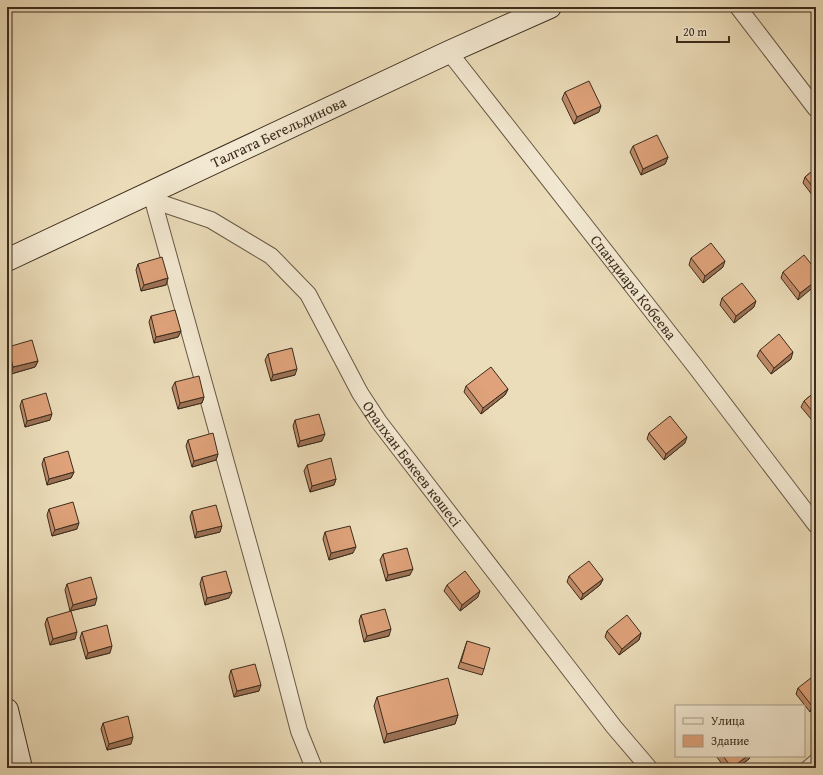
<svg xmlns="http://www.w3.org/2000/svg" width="823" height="775" font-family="'Gentium Book Plus',serif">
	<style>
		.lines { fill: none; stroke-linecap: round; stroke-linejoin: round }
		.street-casing { stroke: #685844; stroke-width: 18 }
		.secondary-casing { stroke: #3c2c1d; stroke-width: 24 }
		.street { stroke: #f3e9d2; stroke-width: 16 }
		.secondary { stroke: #f3e9d2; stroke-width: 22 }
		.wall { fill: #c08b69; stroke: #3c2c1d }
		.shaded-wall { fill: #9c7155; stroke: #3c2c1d }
		.building { fill: #dfa27a; stroke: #3c2c1d }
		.labels { text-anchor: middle; stroke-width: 3.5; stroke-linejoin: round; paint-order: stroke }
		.street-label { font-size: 15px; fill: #3c2c1d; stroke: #f3e9d2 }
	</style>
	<rect width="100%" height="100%" fill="#ecddba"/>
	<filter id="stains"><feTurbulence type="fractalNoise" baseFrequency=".005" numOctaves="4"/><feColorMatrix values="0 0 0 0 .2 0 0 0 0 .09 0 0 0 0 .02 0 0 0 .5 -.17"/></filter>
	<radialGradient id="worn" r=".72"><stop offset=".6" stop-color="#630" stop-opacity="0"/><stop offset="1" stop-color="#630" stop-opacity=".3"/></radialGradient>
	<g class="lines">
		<defs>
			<g id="street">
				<path d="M738,7L816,109"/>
				<path id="s1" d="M449,52L695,366L816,525"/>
				<path d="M151,193L275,639L299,731L314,768"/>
				<path id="s2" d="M152,200L211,220L271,256L308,294L360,393L379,422L614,727L649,768"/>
				<path d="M809,768L816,762"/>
			</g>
			<g id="secondary">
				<path id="s3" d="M7,260L449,52L550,7"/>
				<path d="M7,710L21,768"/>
			</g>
		</defs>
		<!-- street casing -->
		<use href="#street" class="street-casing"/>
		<!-- secondary casing -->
		<use href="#secondary" class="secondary-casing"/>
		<!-- street -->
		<use href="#street" class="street"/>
		<!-- secondary -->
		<use href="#secondary" class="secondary"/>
	</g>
	<!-- wall -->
	<g class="wall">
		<path d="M565,92L599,112L574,124L562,99Z"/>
		<path d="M633,146L668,157L665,164L641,175L630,152Z"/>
		<path d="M816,168V200L803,183L805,177Z"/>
		<path d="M691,258L723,267L703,283L689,265Z"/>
		<path d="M138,264L168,278L166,285L141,291L136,270Z"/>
		<path d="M816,270L798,300L781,278L783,272Z"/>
		<path d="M722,298L754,307L734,323L720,305Z"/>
		<path d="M151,316L181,331L178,337L154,343L149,322Z"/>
		<path d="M8,347L38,361L35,367L11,374L7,359V349Z"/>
		<path d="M760,350L791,359L771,374L757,356Z"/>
		<path d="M268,354L295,375L271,381L265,360Z"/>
		<path d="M175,382L204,397L202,403L178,409L172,388Z"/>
		<path d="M466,386L508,389L505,395L481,414L464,392Z"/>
		<path d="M816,391V425L801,407L804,401Z"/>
		<path d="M22,400L50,420L25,427L20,406Z"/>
		<path d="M295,420L322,441L298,447L293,426Z"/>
		<path d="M649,433L685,443L664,460L647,439Z"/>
		<path d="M188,440L218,454L216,460L192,467L186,446Z"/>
		<path d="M44,458L74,472L71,478L47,485L42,464Z"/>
		<path d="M307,465L336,479L334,485L310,492L304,471Z"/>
		<path d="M49,509L77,529L52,536L47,515Z"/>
		<path d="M192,511L220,532L195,538L190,517Z"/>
		<path d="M325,532L353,553L329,560L323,539Z"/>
		<path d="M383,554L410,575L386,581L380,560Z"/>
		<path d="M569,576L603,579L600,585L581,600L567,582Z"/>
		<path d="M202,577L229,598L205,605L200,584Z"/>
		<path d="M67,584L95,605L70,611L65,590Z"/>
		<path d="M447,585L478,597L460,611L444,591Z"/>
		<path d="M361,615L389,636L364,642L359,621Z"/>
		<path d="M47,618L75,639L50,645L45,624Z"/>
		<path d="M607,631L641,633L639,640L619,655L605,637Z"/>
		<path d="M82,632L110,653L86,659L80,638Z"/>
		<path d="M467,641L484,669L482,675L458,668Z"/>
		<path d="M231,670L259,691L234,697L229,677Z"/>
		<path d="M798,688L816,707L810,712L796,694Z"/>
		<path d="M377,697L458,715L455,724L384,743L374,706Z"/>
		<path d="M103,723L131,744L107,750L101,729Z"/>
		<path d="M716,756H750L749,759L737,768H725Z"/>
	</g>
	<!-- shaded-wall -->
	<g class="shaded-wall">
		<path d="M601,106L599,112L574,124L577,117Z"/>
		<path d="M668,157L665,164L641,175L643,169Z"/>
		<path d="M725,261L723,267L703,283L705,276Z"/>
		<path d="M168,278L166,285L141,291L144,285Z"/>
		<path d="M816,281V285L798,300L800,293Z"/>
		<path d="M756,301L754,307L734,323L736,316Z"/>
		<path d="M181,331L178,337L154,343L156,337Z"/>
		<path d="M793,352L791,359L771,374L774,368Z"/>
		<path d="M38,361L35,367L11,374L13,367Z"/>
		<path d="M297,369L295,375L271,381L273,375Z"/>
		<path d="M508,389L505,395L481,414L483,408Z"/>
		<path d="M204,397L202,403L178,409L180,403Z"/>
		<path d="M52,414L50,420L25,427L27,421Z"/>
		<path d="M325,434L322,441L298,447L300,441Z"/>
		<path d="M687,437L685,443L664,460L666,454Z"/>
		<path d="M218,454L216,460L192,467L194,461Z"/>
		<path d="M74,472L71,478L47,485L49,479Z"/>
		<path d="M336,479L334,485L310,492L312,486Z"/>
		<path d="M79,523L77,529L52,536L55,530Z"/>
		<path d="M222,526L220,532L195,538L197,532Z"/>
		<path d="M356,547L353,553L329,560L331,553Z"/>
		<path d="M413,569L410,575L386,581L388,575Z"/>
		<path d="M603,579L600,585L581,600L583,594Z"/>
		<path d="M480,591L478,597L460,611L462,605Z"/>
		<path d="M232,592L229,598L205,605L207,598Z"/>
		<path d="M97,598L95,605L70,611L73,605Z"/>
		<path d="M391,629L389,636L364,642L367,636Z"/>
		<path d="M77,632L75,639L50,645L53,639Z"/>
		<path d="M641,633L639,640L619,655L622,649Z"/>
		<path d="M112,646L110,653L86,659L88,653Z"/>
		<path d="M261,685L259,691L234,697L237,691Z"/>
		<path d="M816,703V707L810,712L812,706Z"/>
		<path d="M458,715L455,724L384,743L387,734Z"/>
		<path d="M133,737L131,744L107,750L109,744Z"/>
		<path d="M747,756H750L749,759L737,768H732Z"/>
	</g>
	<!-- building -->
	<g class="building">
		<path d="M589,81L601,106L577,117L565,92Z"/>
		<path d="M657,135L668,157L643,169L633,146Z"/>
		<path d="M816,168V191L805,177Z"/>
		<path d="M711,243L725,261L705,276L691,258Z"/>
		<path d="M804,255L816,270V281L800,293L783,272Z"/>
		<path d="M162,257L168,278L144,285L138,264Z"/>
		<path d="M742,283L756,301L736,316L722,298Z"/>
		<path d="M175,310L181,331L156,337L151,316Z"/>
		<path d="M779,334L793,352L774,368L760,350Z"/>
		<path d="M32,340L38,361L13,367L8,347Z"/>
		<path d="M292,348L297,369L273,375L268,354Z"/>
		<path d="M491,367L508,389L483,408L466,386Z"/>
		<path d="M199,376L204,397L180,403L175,382Z"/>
		<path d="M816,391V416L804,401Z"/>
		<path d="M46,393L52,414L27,421L22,400Z"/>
		<path d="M319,414L325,434L300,441L295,420Z"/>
		<path d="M670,416L687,437L666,454L649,433Z"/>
		<path d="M213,433L218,454L194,461L188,440Z"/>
		<path d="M68,451L74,472L49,479L44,458Z"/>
		<path d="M331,458L336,479L312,486L307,465Z"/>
		<path d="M73,502L79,523L55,530L49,509Z"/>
		<path d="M216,505L222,526L197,532L192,511Z"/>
		<path d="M350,526L356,547L331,553L325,532Z"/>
		<path d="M407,548L413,569L388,575L383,554Z"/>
		<path d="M589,561L603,579L583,594L569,576Z"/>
		<path d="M226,571L232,592L207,598L202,577Z"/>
		<path d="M465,571L480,591L462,605L447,585Z"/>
		<path d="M91,577L97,598L73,605L67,584Z"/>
		<path d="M385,609L391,629L367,636L361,615Z"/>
		<path d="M71,611L77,632L53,639L47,618Z"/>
		<path d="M627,615L641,633L622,649L607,631Z"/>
		<path d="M107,625L112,646L88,653L82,632Z"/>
		<path d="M467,641L490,648L484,669L461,662Z"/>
		<path d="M255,664L261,685L237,691L231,670Z"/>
		<path d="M816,674V703L812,706L798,688Z"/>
		<path d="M448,678L458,715L387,734L377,697Z"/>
		<path d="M128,716L133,737L109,744L103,723Z"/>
		<path d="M723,756H747L732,768Z"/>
		<path d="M292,764L293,768H276Z"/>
	</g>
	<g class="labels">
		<!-- street labels -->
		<g class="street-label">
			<text dy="5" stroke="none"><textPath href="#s3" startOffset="300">Талгата Бегельдинова</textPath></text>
			<text dy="5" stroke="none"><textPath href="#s1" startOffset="299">Спандиара Кобеева</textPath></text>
			<text dy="5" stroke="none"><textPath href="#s2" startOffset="385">Оралхан Бөкеев көшесі</textPath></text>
		</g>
	</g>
	<!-- margin -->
	<rect width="823" height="775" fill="none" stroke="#ecddba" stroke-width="24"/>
	<rect x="8" y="8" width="807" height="759" fill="none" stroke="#3c2c1d" stroke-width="2"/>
	<rect x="12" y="12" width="799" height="751" fill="none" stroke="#3c2c1d"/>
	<!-- legend -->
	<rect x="675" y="705" width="130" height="52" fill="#f3e9d2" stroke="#aa9d8a"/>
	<rect x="683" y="718" width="20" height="6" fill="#f3e9d2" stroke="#aa9d8a"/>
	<text x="711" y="725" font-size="12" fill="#3c2c1d">Улица</text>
	<rect x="683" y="735" width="20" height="12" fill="#dfa27a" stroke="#aa9d8a"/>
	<text x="711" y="745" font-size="12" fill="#3c2c1d">Здание</text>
	<!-- scale -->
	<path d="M677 36v6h52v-6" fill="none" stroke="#3c2c1d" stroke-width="2"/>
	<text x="683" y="36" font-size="12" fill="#3c2c1d" stroke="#f3e9d2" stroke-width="3" paint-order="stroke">20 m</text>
	<rect width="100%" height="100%" filter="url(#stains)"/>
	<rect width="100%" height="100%" fill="url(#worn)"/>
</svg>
